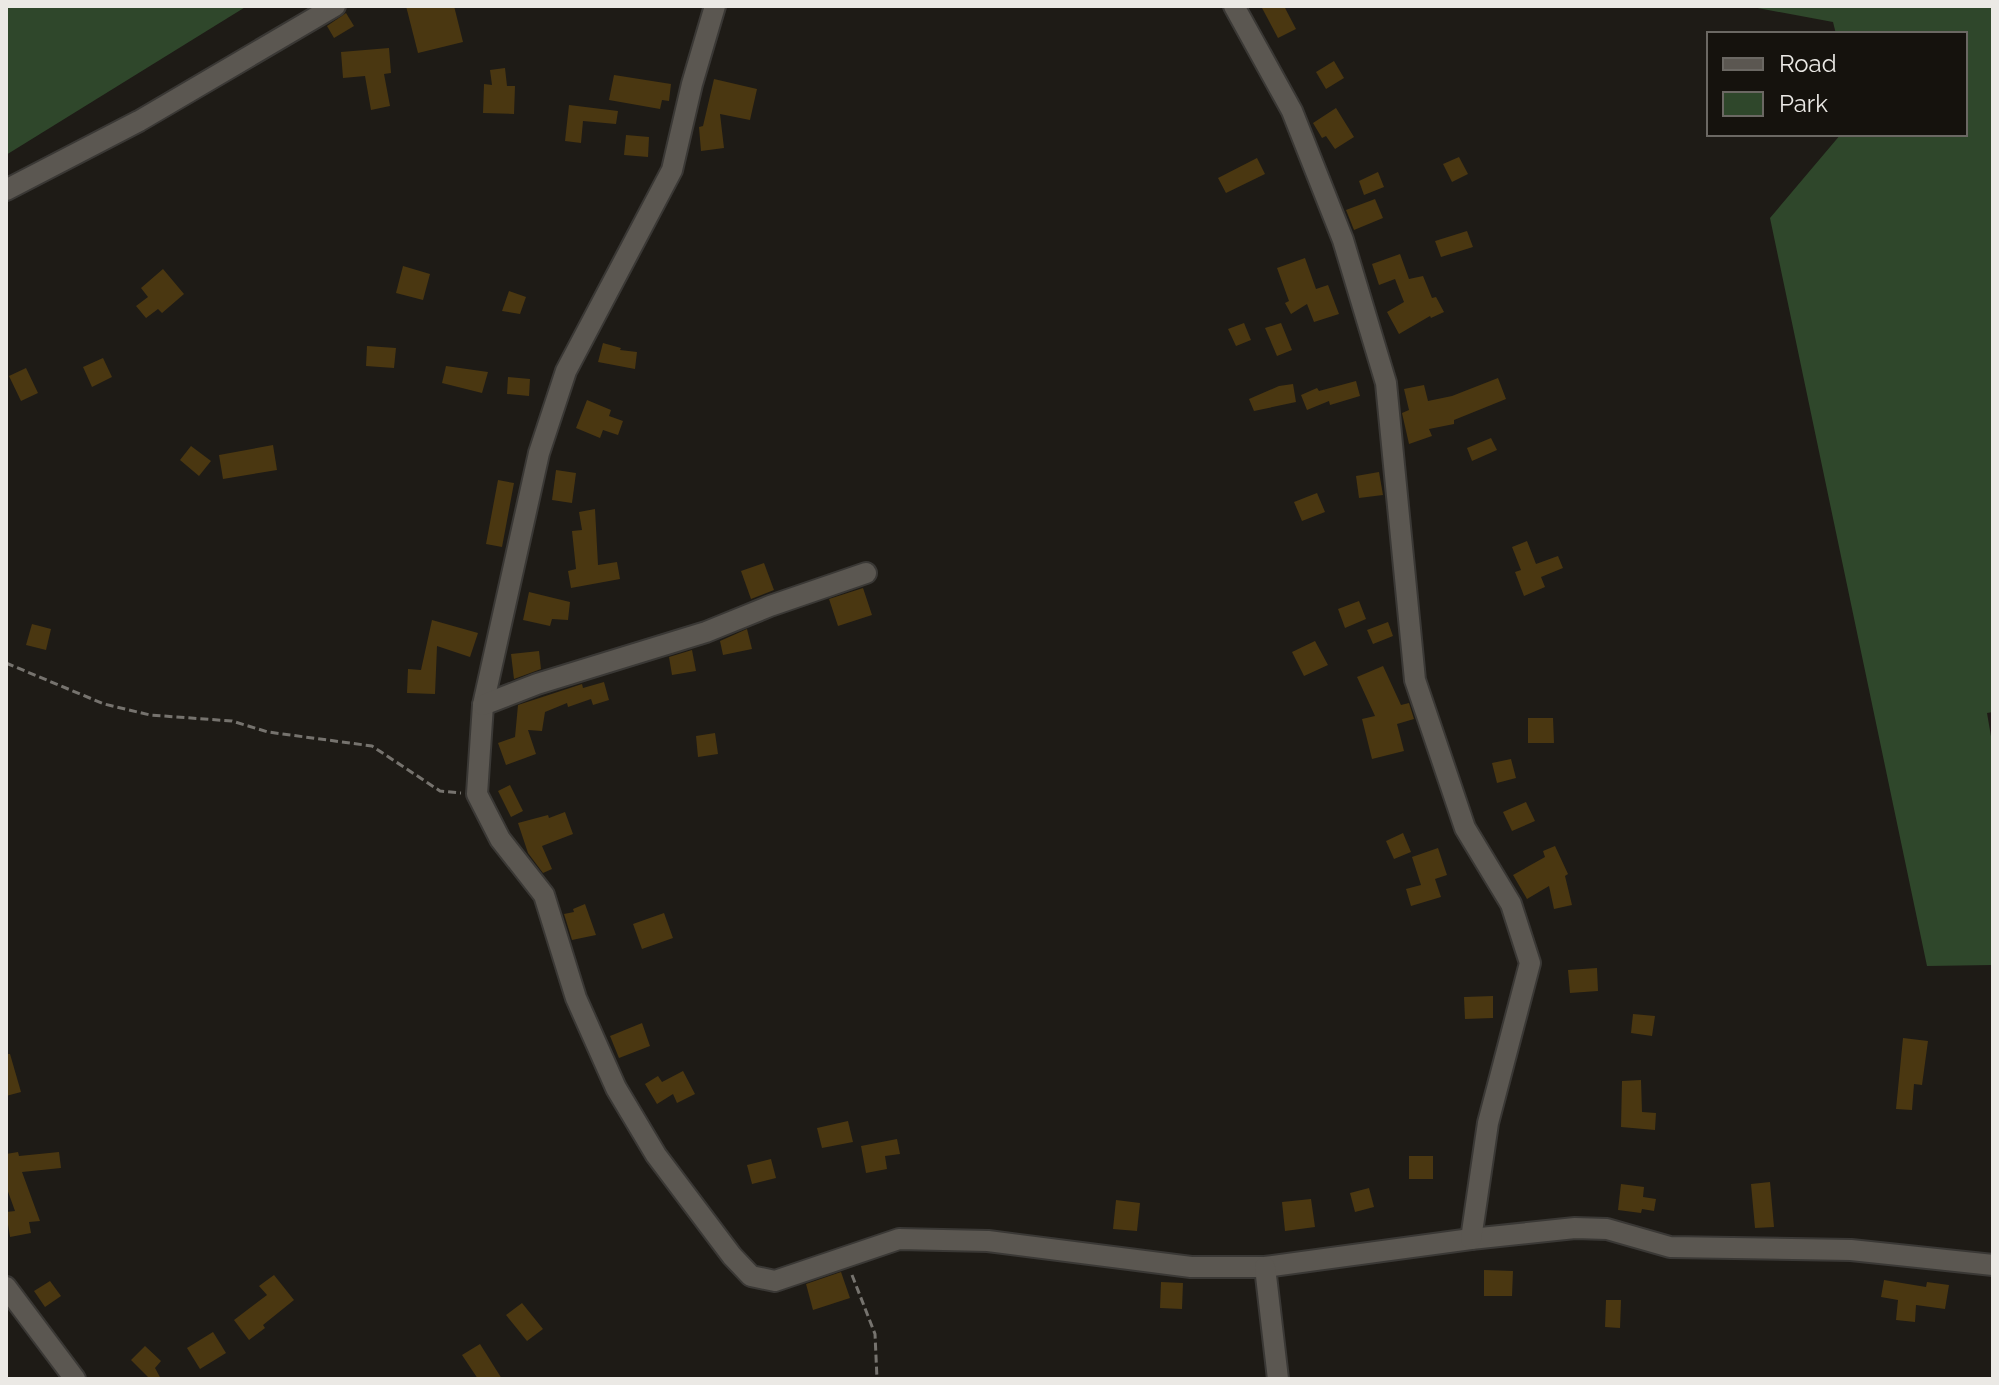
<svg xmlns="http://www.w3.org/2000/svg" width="1999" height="1385" font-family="Raleway,sans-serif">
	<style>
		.green { fill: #2f472b }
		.building { fill: #4a3711 }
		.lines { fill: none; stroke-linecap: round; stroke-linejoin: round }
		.minor-casing { stroke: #3a3835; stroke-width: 24 }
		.path { stroke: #76736e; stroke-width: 3; stroke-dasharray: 8 4; stroke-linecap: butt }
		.minor { stroke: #5b5751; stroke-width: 20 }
	</style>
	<rect width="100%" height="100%" fill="#1e1b16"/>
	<!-- green -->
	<g class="green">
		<path d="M6,6H247L6,155Z"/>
		<path d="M1747,6H1993V712L1987,713L1993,748V965L1927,966L1770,218L1841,134H1965V34H1836L1833,22Z"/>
	</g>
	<!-- building -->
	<g class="building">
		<path d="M406,6H454L463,42L418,53Z"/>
		<path d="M1261,6H1284L1296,29L1278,38Z"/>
		<path d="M346,13L354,26L334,38L327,26Z"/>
		<path d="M389,48L391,73L384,74L390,106L371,110L365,76L343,78L341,52Z"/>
		<path d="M1334,61L1344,78L1326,89L1316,72Z"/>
		<path d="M505,68L507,86H515L514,114L483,113L484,84L492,85L490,70Z"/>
		<path d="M614,75L671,84L669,101L662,100L660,109L609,100Z"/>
		<path d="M714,79L757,89L750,120L720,114L724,148L701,151L699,127L703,126Z"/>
		<path d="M569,105L618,111L616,124L583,121L581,143L565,141Z"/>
		<path d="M1336,108L1354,137L1335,149L1326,136L1322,138L1313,123Z"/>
		<path d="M626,135L649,137L648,157L624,155Z"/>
		<path d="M1459,157L1468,174L1452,182L1443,164Z"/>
		<path d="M1257,158L1265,174L1226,193L1218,178Z"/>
		<path d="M1378,172L1384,187L1364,195L1359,181Z"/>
		<path d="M1375,199L1383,218L1354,230L1346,210Z"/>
		<path d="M1467,231L1473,247L1441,257L1435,241Z"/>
		<path d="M1400,254L1409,279L1423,276L1432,298L1436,297L1444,312L1431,318L1430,316L1399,334L1387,312L1404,302L1395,279L1379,285L1372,264Z"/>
		<path d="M1305,258L1316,289L1328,285L1339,314L1314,322L1307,304L1291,314L1285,303L1289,301L1277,268Z"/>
		<path d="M403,266L430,274L423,300L396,293Z"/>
		<path d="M163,269L184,294L162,313L158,309L146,318L136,306L148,297L141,288Z"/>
		<path d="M509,291L526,297L520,314L502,311Z"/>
		<path d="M1244,323L1251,340L1236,346L1228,329Z"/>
		<path d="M1281,323L1292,350L1277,356L1265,328Z"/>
		<path d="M603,343L621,348L620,350L637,352L635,369L598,362Z"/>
		<path d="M367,346L396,348L394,368L366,366Z"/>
		<path d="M103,358L112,377L92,387L83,367Z"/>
		<path d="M446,366L488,372L482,393L442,383Z"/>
		<path d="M26,368L38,393L21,401L9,376Z"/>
		<path d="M508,377L530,379L529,396L507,394Z"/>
		<path d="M1498,378L1506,399L1454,420V424L1429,429L1432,436L1409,444L1402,413L1409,410L1404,389L1424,385L1428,401L1452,396Z"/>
		<path d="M1356,381L1360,396L1330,405L1329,401L1307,410L1301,395L1317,388L1319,391Z"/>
		<path d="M1293,384L1296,402L1254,411L1249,399L1279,386Z"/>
		<path d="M587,400L611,410L609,416L623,421L618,435L603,430L600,438L576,428Z"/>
		<path d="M1491,438L1497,450L1472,461L1467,448Z"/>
		<path d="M273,445L277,470L223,479L219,455Z"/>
		<path d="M191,446L211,461L199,476L180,460Z"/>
		<path d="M556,470L576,473L572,503L552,500Z"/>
		<path d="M1379,472L1383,495L1359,498L1356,476Z"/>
		<path d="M498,480L514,483L502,547L486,544Z"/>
		<path d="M1317,493L1325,512L1302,521L1294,502Z"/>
		<path d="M595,509L598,565L617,562L620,579L571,588L568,571L576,569L572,531L582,530L579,512Z"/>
		<path d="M1527,541L1536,564L1558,556L1563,568L1541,577L1545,587L1524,596L1515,572L1521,570L1512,547Z"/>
		<path d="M764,563L774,590L751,599L741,571Z"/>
		<path d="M863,588L872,615L838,626L829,599Z"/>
		<path d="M529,592L570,602L568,620L552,619L550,626L523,620Z"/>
		<path d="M1359,601L1366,619L1345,628L1338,609Z"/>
		<path d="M432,620L478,633L470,657L437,646L435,694L407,693L408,669L421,670Z"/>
		<path d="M1388,622L1393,636L1373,644L1367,630Z"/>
		<path d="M32,624L51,629L46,650L26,645Z"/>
		<path d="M747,629L752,649L723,655L720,641Z"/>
		<path d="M1315,641L1328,665L1304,676L1292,652Z"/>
		<path d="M692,650L696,671L672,675L669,657Z"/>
		<path d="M539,651L541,669L514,679L511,654Z"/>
		<path d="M1383,666L1401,705L1409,703L1414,719L1397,724L1404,751L1372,759L1362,719L1375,716L1357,677Z"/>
		<path d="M604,682L609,700L593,705L591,699L568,707L567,703L545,712L542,731L528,730L536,754L506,765L498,743L515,737L518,705L582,684L583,688Z"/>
		<path d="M1528,718H1553L1554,743H1528Z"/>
		<path d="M715,733L718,754L698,757L696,736Z"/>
		<path d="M1511,759L1516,778L1497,783L1492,763Z"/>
		<path d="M510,785L523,811L511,817L498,791Z"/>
		<path d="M1526,802L1535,821L1512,831L1503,812Z"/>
		<path d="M565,812L573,834L542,846L552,869L543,873L528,853L518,823L548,815L549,818Z"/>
		<path d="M1403,833L1411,852L1394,859L1386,841Z"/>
		<path d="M1555,846L1568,874L1565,876L1572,905L1554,909L1549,886L1527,899L1513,875L1545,857L1543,851Z"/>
		<path d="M1438,848L1447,875L1435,879L1441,897L1411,906L1406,889L1421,885L1412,857Z"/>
		<path d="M585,904L596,935L572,940L564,914L574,912L573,909Z"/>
		<path d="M664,913L673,938L642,949L633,924Z"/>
		<path d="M1597,968L1598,991L1570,993L1568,970Z"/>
		<path d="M1493,996V1018L1465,1019L1464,997Z"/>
		<path d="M1633,1014L1655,1016L1652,1036L1631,1033Z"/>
		<path d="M642,1023L650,1046L619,1058L610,1036Z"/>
		<path d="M1903,1038L1928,1041L1922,1085L1914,1084L1912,1110L1896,1109Z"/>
		<path d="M6,1054H10L21,1092L6,1096Z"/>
		<path d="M683,1071L695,1094L677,1103L673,1094L657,1104L645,1084L658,1076L662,1082Z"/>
		<path d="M1641,1080L1642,1112L1656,1113L1655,1130L1621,1127L1622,1081Z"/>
		<path d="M848,1121L853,1142L822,1148L817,1128Z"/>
		<path d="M897,1139L900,1154L885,1156L887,1169L866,1173L861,1146Z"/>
		<path d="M18,1152L19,1156L59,1152L61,1168L22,1172L40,1221L29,1222L31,1233L10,1237L6,1212L15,1211L6,1186V1154Z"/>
		<rect x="1409" y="1156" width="24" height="23"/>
		<path d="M771,1159L776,1178L752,1184L747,1165Z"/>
		<path d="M1770,1182L1774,1227L1755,1228L1751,1184Z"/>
		<path d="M1621,1184L1644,1187L1643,1197L1656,1199L1654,1211L1642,1209L1641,1213L1618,1210Z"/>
		<path d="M1369,1188L1374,1207L1355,1212L1350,1193Z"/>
		<path d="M1311,1199L1315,1227L1285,1231L1282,1202Z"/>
		<path d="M1116,1200L1140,1203L1137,1231L1113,1229Z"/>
		<path d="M1484,1270L1513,1271L1512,1296H1484Z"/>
		<path d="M841,1272L850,1298L813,1310L806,1284Z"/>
		<path d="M274,1275L294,1300L263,1325L265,1328L249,1340L234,1320L267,1295L259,1286Z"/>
		<path d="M1884,1280L1926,1287L1927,1282L1949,1285L1945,1309L1916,1305L1915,1322L1896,1320L1898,1300L1881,1297Z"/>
		<path d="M50,1281L61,1296L45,1307L34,1291Z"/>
		<path d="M1161,1282L1183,1283L1182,1309L1160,1308Z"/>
		<path d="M1606,1300H1621L1620,1328L1605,1327Z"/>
		<path d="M522,1303L543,1329L527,1341L506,1315Z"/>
		<path d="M213,1332L226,1353L200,1369L187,1348Z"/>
		<path d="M480,1344L502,1379H478L462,1355Z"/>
		<path d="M145,1346L161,1361L155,1368L161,1379H150L131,1360Z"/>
	</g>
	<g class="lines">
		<defs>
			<g id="minor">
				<path d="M715,6L692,84L672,170L566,371L539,453L483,705L477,794L500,839L544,895L576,998L616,1088L656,1155L732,1256L751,1276L775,1281L899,1239L988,1241L1191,1267H1265L1471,1239L1575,1228L1607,1229L1670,1247L1851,1250L1993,1265"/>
				<path d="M1234,6L1292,111L1343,240L1386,383L1415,680L1465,828L1511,904L1530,963L1488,1123L1471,1239"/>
				<path d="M6,190L139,121L335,6"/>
				<path d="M483,705L537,684L706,632L770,606L866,573"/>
				<path d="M1265,1267L1278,1379"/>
				<path d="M6,1287L75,1379"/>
			</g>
		</defs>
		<!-- minor casing -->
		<use href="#minor" class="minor-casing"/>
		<!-- path -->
		<g class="path">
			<path d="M6,663L104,704L150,715L232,721L268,732L372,746L440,791L461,793"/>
			<path d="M852,1275L875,1334L877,1379"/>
		</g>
		<!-- minor -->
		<use href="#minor" class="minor"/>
	</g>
	<!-- border -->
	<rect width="1999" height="1385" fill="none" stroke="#ebe9e5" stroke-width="16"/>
	<!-- legend -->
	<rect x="1707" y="32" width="260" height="104" fill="#15120d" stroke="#6b6863" stroke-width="2"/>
	<rect x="1723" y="58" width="40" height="12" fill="#5b5751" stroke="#6b6863" stroke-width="2"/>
	<text x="1779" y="72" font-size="24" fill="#ebe9e5">Road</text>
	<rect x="1723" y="92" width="40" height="24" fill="#2f472b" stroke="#6b6863" stroke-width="2"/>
	<text x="1779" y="112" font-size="24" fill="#ebe9e5">Park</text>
</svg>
